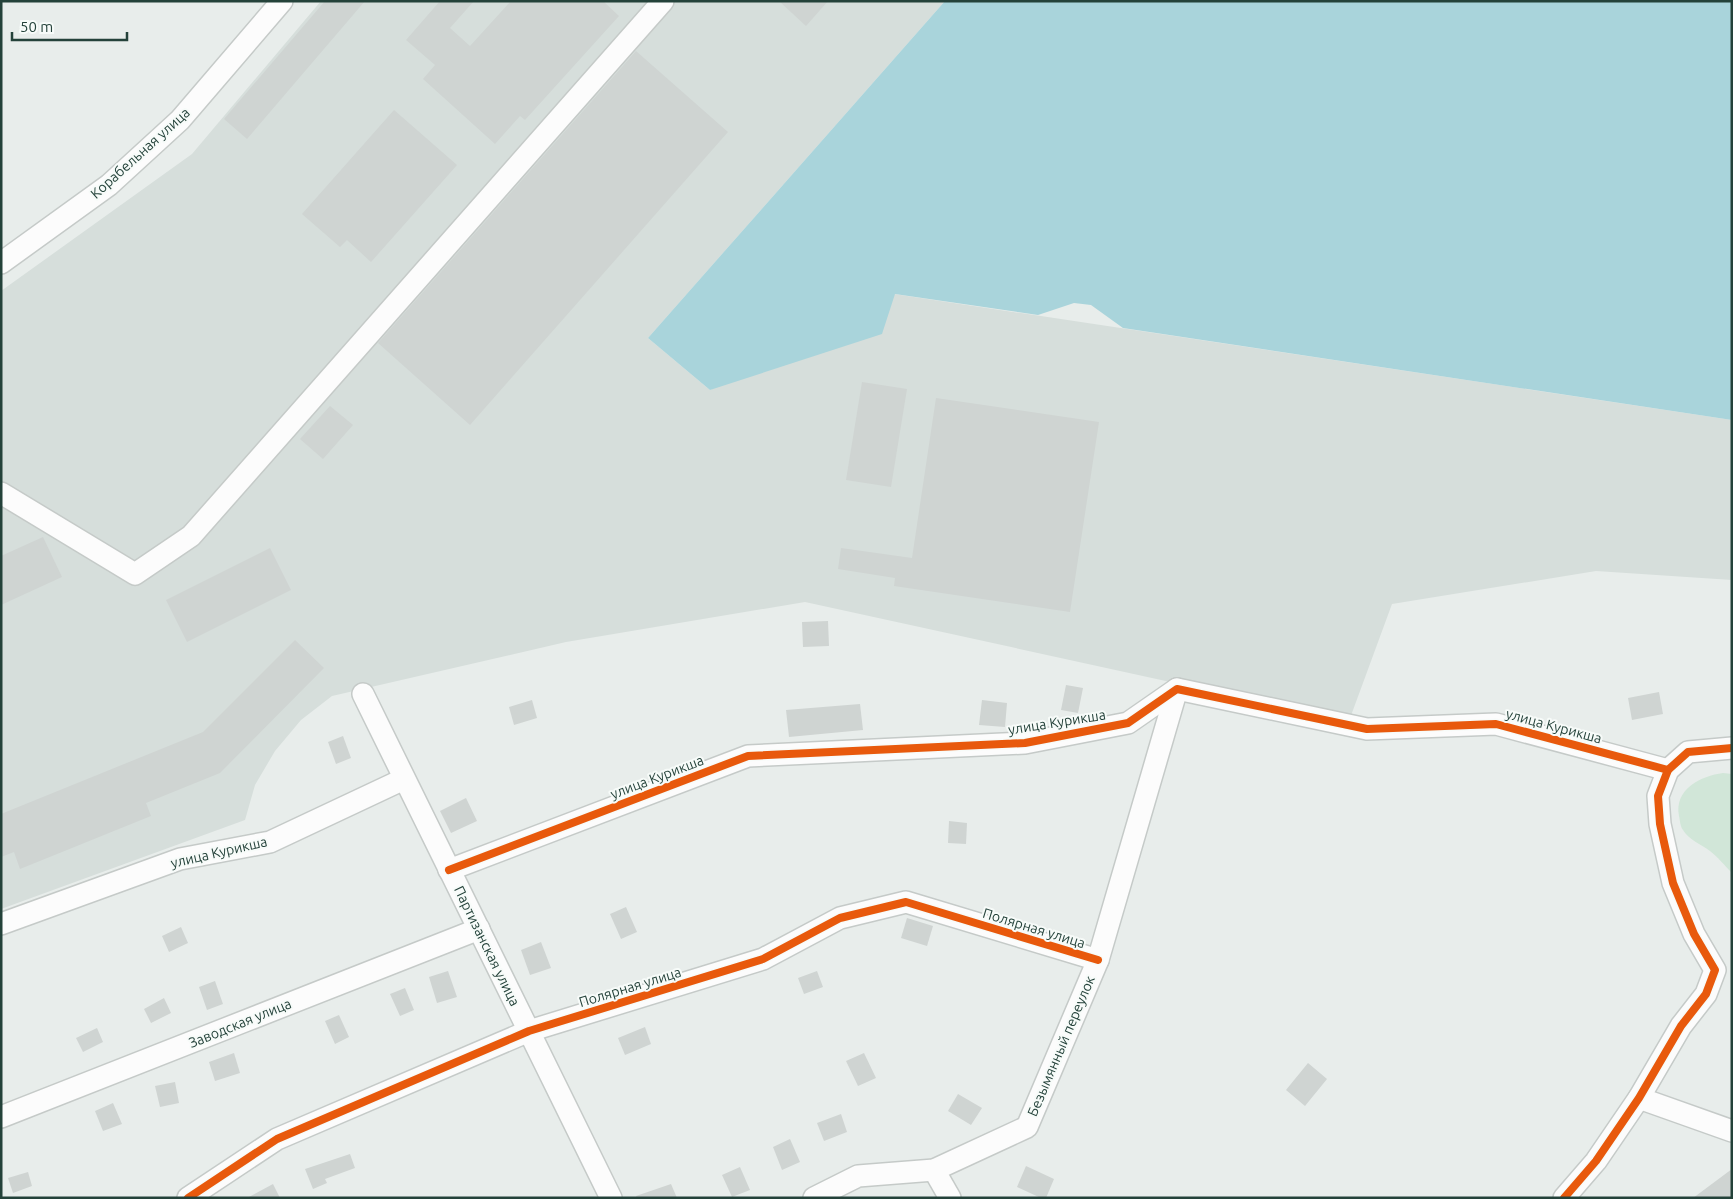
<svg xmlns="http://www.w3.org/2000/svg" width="1733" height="1199" font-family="Ubuntu,sans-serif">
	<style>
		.built { fill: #d6dedb }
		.green { fill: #d1e6d8 }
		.water { fill: #a9d4db }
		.building { fill: #cfd4d2 }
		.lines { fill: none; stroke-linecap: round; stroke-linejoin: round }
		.minor-casing { stroke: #c5cac8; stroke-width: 24 }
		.minor { stroke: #fcfcfc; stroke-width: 21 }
		.cycleway-casing { stroke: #f7fbf9; stroke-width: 11 }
		.cycleway { stroke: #e8590c; stroke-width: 8 }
		.labels { text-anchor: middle; stroke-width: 4; stroke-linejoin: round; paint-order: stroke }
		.street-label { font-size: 14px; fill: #24423a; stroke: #f7fbf9 }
	</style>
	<rect width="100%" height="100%" fill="#e8edeb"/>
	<!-- built -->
	<path class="built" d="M321,1H945L648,338L710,390L894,294L1732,420V580L1596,571L1392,604L1349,721L805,602L566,642L332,696L301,720L275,751L255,785L245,820L1,909V291L192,154Z"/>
	<!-- green -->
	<path class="green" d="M1723,773L1732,774V873C1725,866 1718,857 1710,851C1701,844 1689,840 1683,830C1680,826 1680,820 1679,816C1674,789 1701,776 1723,773Z"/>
	<!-- water -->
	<path class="water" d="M945,1H1732V420L1123,328L1091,305L1074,303L1038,315L895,294L882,334L710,390L648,338Z"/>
	<!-- building -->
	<g class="building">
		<path d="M325,1H365L247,139L224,119Z"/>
		<path d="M440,1H474L450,28L470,46L511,1H603L619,16L525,120L520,116L495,144L423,79L435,65L406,40Z"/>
		<path d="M779,1H828L806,26Z"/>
		<path d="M636,51L728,132L470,425L378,343Z"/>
		<path d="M394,110L457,165L371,262L347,240L340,247L302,214Z"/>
		<path d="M862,382L907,389L891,487L846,480Z"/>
		<path d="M936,398L1099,422L1070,612L894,586L895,578L838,569L841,548L912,558Z"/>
		<path d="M330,406L353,425L323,459L300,439Z"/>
		<path d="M43,537L62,577L1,605V556Z"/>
		<path d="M270,548L291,590L187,642L166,600Z"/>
		<path d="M828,621L829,646L803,647L802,622Z"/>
		<path d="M295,640L324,668L220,773L146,803L151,816L20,869L14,852L1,857V814L203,732Z"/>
		<path d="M1066,685L1083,688L1078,713L1061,710Z"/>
		<path d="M1659,692L1663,714L1632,720L1628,698Z"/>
		<path d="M532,700L537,718L514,725L509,707Z"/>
		<path d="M982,700L1007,703L1005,727L979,725Z"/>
		<path d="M860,704L863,730L789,737L786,710Z"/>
		<path d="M343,736L351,758L336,764L328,742Z"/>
		<path d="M466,798L477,821L451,833L440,811Z"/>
		<path d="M949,821L967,823L966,844L948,843Z"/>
		<path d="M626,907L637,932L621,939L610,914Z"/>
		<path d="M907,918L933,926L927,946L901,938Z"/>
		<path d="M181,927L188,943L169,952L162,936Z"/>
		<path d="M541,942L551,968L530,975L521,950Z"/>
		<path d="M448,971L457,997L437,1003L429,977Z"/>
		<path d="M817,971L823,987L804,994L798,978Z"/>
		<path d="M215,981L223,1004L207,1010L199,987Z"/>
		<path d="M405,988L414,1010L400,1016L390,994Z"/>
		<path d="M164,998L171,1013L151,1023L144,1009Z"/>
		<path d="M339,1015L349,1037L335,1044L325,1021Z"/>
		<path d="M645,1027L651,1044L625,1055L618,1038Z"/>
		<path d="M97,1028L103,1042L83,1052L76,1038Z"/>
		<path d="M234,1053L240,1073L215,1081L209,1062Z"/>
		<path d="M864,1053L876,1078L858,1086L846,1061Z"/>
		<path d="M1308,1063L1327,1079L1305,1106L1286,1090Z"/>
		<path d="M175,1082L179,1103L160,1107L155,1086Z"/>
		<path d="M958,1094L982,1108L971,1125L948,1111Z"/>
		<path d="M113,1103L122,1124L103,1131L95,1111Z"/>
		<path d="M841,1114L847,1132L824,1141L817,1123Z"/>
		<path d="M790,1139L800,1162L782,1170L773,1147Z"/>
		<path d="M350,1154L355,1168L325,1179L327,1183L313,1189L305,1169Z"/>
		<path d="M1026,1166L1054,1179L1046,1198H1041L1017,1187Z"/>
		<path d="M740,1167L750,1190L732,1197L722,1175Z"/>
		<path d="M1732,1169V1198H1693Z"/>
		<path d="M28,1172L32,1186L13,1193L8,1178Z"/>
		<path d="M273,1184L280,1198H247Z"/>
		<path d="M671,1184L677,1198H637L636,1196Z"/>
	</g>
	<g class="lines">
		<defs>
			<g id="minor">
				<path d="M1,263L109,185L180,120L282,1"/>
				<path d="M1,493L135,574L191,536L663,1"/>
				<path d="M363,694L611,1198"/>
				<path d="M449,870L748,756L1025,743L1128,723L1177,689L1367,729L1496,724L1668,770"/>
				<path d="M1,924L180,859L270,842L404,779"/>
				<path d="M1639,1098L1732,1131"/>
				<path d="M1,1117L479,929"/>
				<path d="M934,1170L950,1198"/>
				<path d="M188,1198L277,1139L529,1031L763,959L840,918L906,902L1098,960"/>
				<path d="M814,1198L858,1176L934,1170L1027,1127L1098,960L1177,689"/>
				<path d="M1564,1198L1596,1161L1639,1098L1681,1026L1706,994L1715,970L1694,934L1673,883L1660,824L1658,796L1668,770L1688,752L1732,748"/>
			</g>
		</defs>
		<!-- minor casing -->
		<use href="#minor" class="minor-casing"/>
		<!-- minor -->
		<use href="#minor" class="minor"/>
		<defs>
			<g id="cycleway">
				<path d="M449,870L748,756L1025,743L1128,723L1177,689L1367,729L1496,724L1668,770"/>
				<path d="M188,1198L277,1139L529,1031L763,959L840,918L906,902L1098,960"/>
				<path d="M1564,1198L1596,1161L1639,1098L1681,1026L1706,994L1715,970L1694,934L1673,883L1660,824L1658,796L1668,770L1688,752L1732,748"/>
			</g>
		</defs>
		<!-- cycleway casing -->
		<use href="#cycleway" class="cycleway-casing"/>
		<!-- cycleway -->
		<use href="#cycleway" class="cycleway"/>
	</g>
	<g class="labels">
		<!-- street labels -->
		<g class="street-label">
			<text transform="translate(140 153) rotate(-42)" y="5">Корабельная улица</text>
			<text transform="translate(1057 722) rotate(-9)" y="5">улица Курикша</text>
			<text transform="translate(1554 726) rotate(15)" y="5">улица Курикша</text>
			<text transform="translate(657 777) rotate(-21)" y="5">улица Курикша</text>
			<text transform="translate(219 852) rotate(-13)" y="5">улица Курикша</text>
			<text transform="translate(1034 928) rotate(17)" y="5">Полярная улица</text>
			<text transform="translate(487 946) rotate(64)" y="5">Партизанская улица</text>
			<text transform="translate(630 987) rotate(-17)" y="5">Полярная улица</text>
			<text transform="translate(240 1023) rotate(-22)" y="5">Заводская улица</text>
			<text transform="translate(1061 1046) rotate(-67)" y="5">Безымянный переулок</text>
		</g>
	</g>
	<!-- border -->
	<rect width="1733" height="1199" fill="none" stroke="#24423a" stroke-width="5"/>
	<!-- scale -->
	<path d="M12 32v8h115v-8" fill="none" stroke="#24423a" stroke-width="2.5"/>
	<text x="20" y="32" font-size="15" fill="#24423a" stroke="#f7fbf9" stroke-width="4" paint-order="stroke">50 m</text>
</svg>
